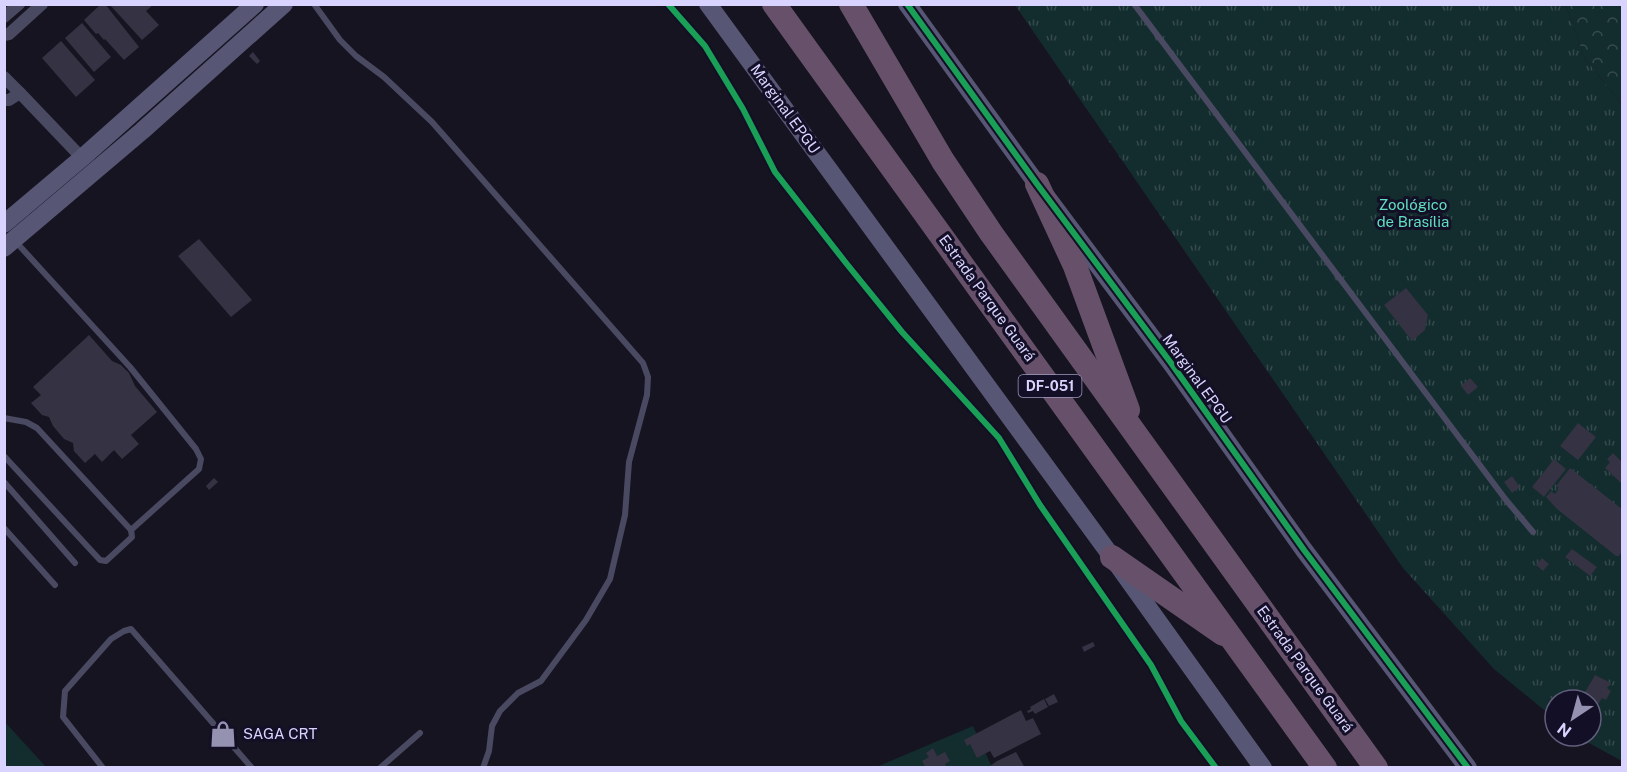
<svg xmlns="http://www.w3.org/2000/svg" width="1627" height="772" font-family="'Public Sans',sans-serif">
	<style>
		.grass { fill: #132c2d }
		.forest { fill: url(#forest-crowns) }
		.park { fill: url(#park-tufts) }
		.building { fill: #343243 }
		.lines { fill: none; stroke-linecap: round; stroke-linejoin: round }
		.lane { stroke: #4a4962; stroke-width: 6 }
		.street { stroke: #4a4962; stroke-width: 12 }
		.secondary { stroke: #575674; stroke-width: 18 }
		.highway { stroke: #67516a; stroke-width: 24 }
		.cycleway-casing { stroke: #130f26; stroke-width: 10 }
		.cycleway { stroke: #1a9f57; stroke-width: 6 }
		.labels { text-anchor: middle; stroke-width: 6; stroke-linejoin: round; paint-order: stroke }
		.shield { fill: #130f26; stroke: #9e99be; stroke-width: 1.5 }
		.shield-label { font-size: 14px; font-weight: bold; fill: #d9d4ff }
		.street-label { font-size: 15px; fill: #d9d4ff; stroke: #130f26 }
		.park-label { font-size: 15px; fill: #5fe0c0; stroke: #130f26 }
		.poi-label { font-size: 15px; fill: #d9d4ff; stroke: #130f26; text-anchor: start }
	</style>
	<defs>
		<pattern id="forest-crowns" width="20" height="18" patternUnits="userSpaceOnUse" patternTransform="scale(1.5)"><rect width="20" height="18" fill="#132c2d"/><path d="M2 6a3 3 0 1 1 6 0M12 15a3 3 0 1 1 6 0" fill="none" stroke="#354a4c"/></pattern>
		<pattern id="park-tufts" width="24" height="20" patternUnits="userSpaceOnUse" patternTransform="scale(1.5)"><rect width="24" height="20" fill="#132c2d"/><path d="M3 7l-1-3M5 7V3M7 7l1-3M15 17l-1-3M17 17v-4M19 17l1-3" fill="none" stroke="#354a4c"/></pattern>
	</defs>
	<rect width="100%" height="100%" fill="#161421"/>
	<!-- grass -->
	<g class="grass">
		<path d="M4,721L46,767H5Z"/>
		<path d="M973,726L992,767L874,768Z"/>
	</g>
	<!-- forest -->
	<path class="forest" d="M1566,5H1622V105L1584,57Z"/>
	<!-- park -->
	<path class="park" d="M1015,5H1566L1584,57L1622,105V761L1576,736H1591V700H1555V719L1494,669L1403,568Z"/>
	<!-- building -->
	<g class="building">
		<path d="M101,4H105L139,47L124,60L105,39L104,40L98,33L96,34L84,20Z"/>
		<path d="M110,5H153L146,11L159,25L142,40Z"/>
		<path d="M82,23L111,57L94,72L65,38Z"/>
		<path d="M61,41L95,80L76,97L42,58Z"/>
		<path d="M253,52L260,61L257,64L249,56Z"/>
		<path d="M199,239L252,300L231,317L178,256Z"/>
		<path d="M1406,288L1428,315L1425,330L1412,341L1384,305Z"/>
		<path d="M89,335L112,361L121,365L129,373L135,386L157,412L131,435L139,444L122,459L114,450L102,462L95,454L85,463L74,451L73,443L64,439L53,426L49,417L42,415L31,403L41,395L33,387Z"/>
		<path d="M1470,378L1478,387L1468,395L1461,386Z"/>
		<path d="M1578,423L1596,437L1578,460L1560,446Z"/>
		<path d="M1613,453L1622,462V484L1605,468L1610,462L1607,459Z"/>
		<path d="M1554,459L1566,469L1544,497L1532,487Z"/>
		<path d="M1570,468L1622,509V551L1619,556H1616L1557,509L1546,497L1551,491L1555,494L1559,488L1556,486Z"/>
		<path d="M1512,476L1520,487L1512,493L1504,482Z"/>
		<path d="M214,478L218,482L209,490L206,486Z"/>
		<path d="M1572,549L1597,567L1590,576L1565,557Z"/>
		<path d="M1542,558L1549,564L1543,571L1536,565Z"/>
		<path d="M1093,642L1095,646L1084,652L1082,647Z"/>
		<path d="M1595,675L1611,683L1607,688L1611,691L1606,700L1602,698L1596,708L1591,705V700L1581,699Z"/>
		<path d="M1054,694L1058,702L1049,706L1045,699Z"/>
		<path d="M1044,699L1048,707L1035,714L1033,711L1028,713L1027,711L1031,709L1030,707Z"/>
		<path d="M1021,710L1026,721L1033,718L1041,734L994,758L990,751L977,758L970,744L967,746L964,740Z"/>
		<path d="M933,748L937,756L945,752L950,761L945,764L947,768H926L922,761L929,757L926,753Z"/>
		<path d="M1016,752L1025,768H987L997,761Z"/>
	</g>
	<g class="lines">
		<!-- lane -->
		<g class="lane">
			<path d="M314,4L340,40L356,56L384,77L432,122L643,363L648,377L647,395L629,462L625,515L610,579L586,620L541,681L518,693L500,711L492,726L489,751L483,768"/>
			<path d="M1134,4L1506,500L1533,532"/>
			<path d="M16,242L130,367L196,449L201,459L199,469L131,530"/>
			<path d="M4,418L26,422L37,428L131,530L132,537L106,561L100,560L4,456"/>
			<path d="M4,482L75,563"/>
			<path d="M4,528L55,585"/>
			<path d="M103,768L63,717L65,691L111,639L124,631L131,629L252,768"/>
			<path d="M380,768L420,733"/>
		</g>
		<!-- street -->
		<g class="street">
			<path d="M4,17L19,4"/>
			<path d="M4,35L9,34L42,4"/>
			<path d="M4,77L20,93"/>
			<path d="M4,100H9L20,93L82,158"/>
		</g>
		<!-- secondary -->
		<g class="secondary">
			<path d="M708,4L1112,557L1263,768"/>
			<path d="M907,4L1037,184L1171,363L1304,550L1468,768"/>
			<path d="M4,224L82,158L255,4"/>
			<path d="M4,248L142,131L284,4"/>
		</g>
		<!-- highway -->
		<g class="highway">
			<path d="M774,4L1325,768"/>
			<path d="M851,4L943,161L991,233L1376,768"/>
			<path d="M1037,184L1075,266L1128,410"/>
			<path d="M1112,557L1223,634"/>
		</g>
		<defs>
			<g id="cycleway">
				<path d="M668,4L705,46L743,109L775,172L846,263L902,332L999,438L1040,505L1151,665L1181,721L1216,768"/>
				<path d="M907,4L1037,184L1171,363L1304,550L1468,768"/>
			</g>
		</defs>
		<!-- cycleway casing -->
		<use href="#cycleway" class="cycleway-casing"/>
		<!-- cycleway -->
		<use href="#cycleway" class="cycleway"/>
	</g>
	<!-- icons -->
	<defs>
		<symbol id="shop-bare" viewBox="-9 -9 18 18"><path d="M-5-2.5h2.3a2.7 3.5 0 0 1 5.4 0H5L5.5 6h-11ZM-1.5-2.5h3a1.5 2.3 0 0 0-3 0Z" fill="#9591b1" stroke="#130f26" stroke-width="2.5" paint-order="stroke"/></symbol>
	</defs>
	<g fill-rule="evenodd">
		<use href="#shop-bare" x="204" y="715" width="38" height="38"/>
	</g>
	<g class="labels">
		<!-- shield labels -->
		<rect class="shield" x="1018.5" y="375" width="63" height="22" rx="4.5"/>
		<g class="shield-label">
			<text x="1050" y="391">DF-051</text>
		</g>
		<!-- street labels -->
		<g class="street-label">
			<text transform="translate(785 109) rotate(54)" y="5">Marginal EPGU</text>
			<text transform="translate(987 298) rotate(54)" y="5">Estrada Parque Guará</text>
			<text transform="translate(1197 379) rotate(54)" y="5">Marginal EPGU</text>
			<text transform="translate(1305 669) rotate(54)" y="5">Estrada Parque Guará</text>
		</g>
		<!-- park labels -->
		<g class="park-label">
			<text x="1413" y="210">Zoológico<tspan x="1413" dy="17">de Brasília</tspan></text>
		</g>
		<!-- poi labels -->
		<g class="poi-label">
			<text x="243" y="739">SAGA CRT</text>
		</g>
	</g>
	<!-- border -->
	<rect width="1627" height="772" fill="none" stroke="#d9d4ff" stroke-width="12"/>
	<!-- north arrow -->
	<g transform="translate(1573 718) rotate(216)"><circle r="28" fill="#130f26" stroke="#625e7d" stroke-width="1.5"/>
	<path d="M0-4.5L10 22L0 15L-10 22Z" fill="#9591b1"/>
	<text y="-9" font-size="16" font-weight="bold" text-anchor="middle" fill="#d9d4ff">N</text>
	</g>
</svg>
